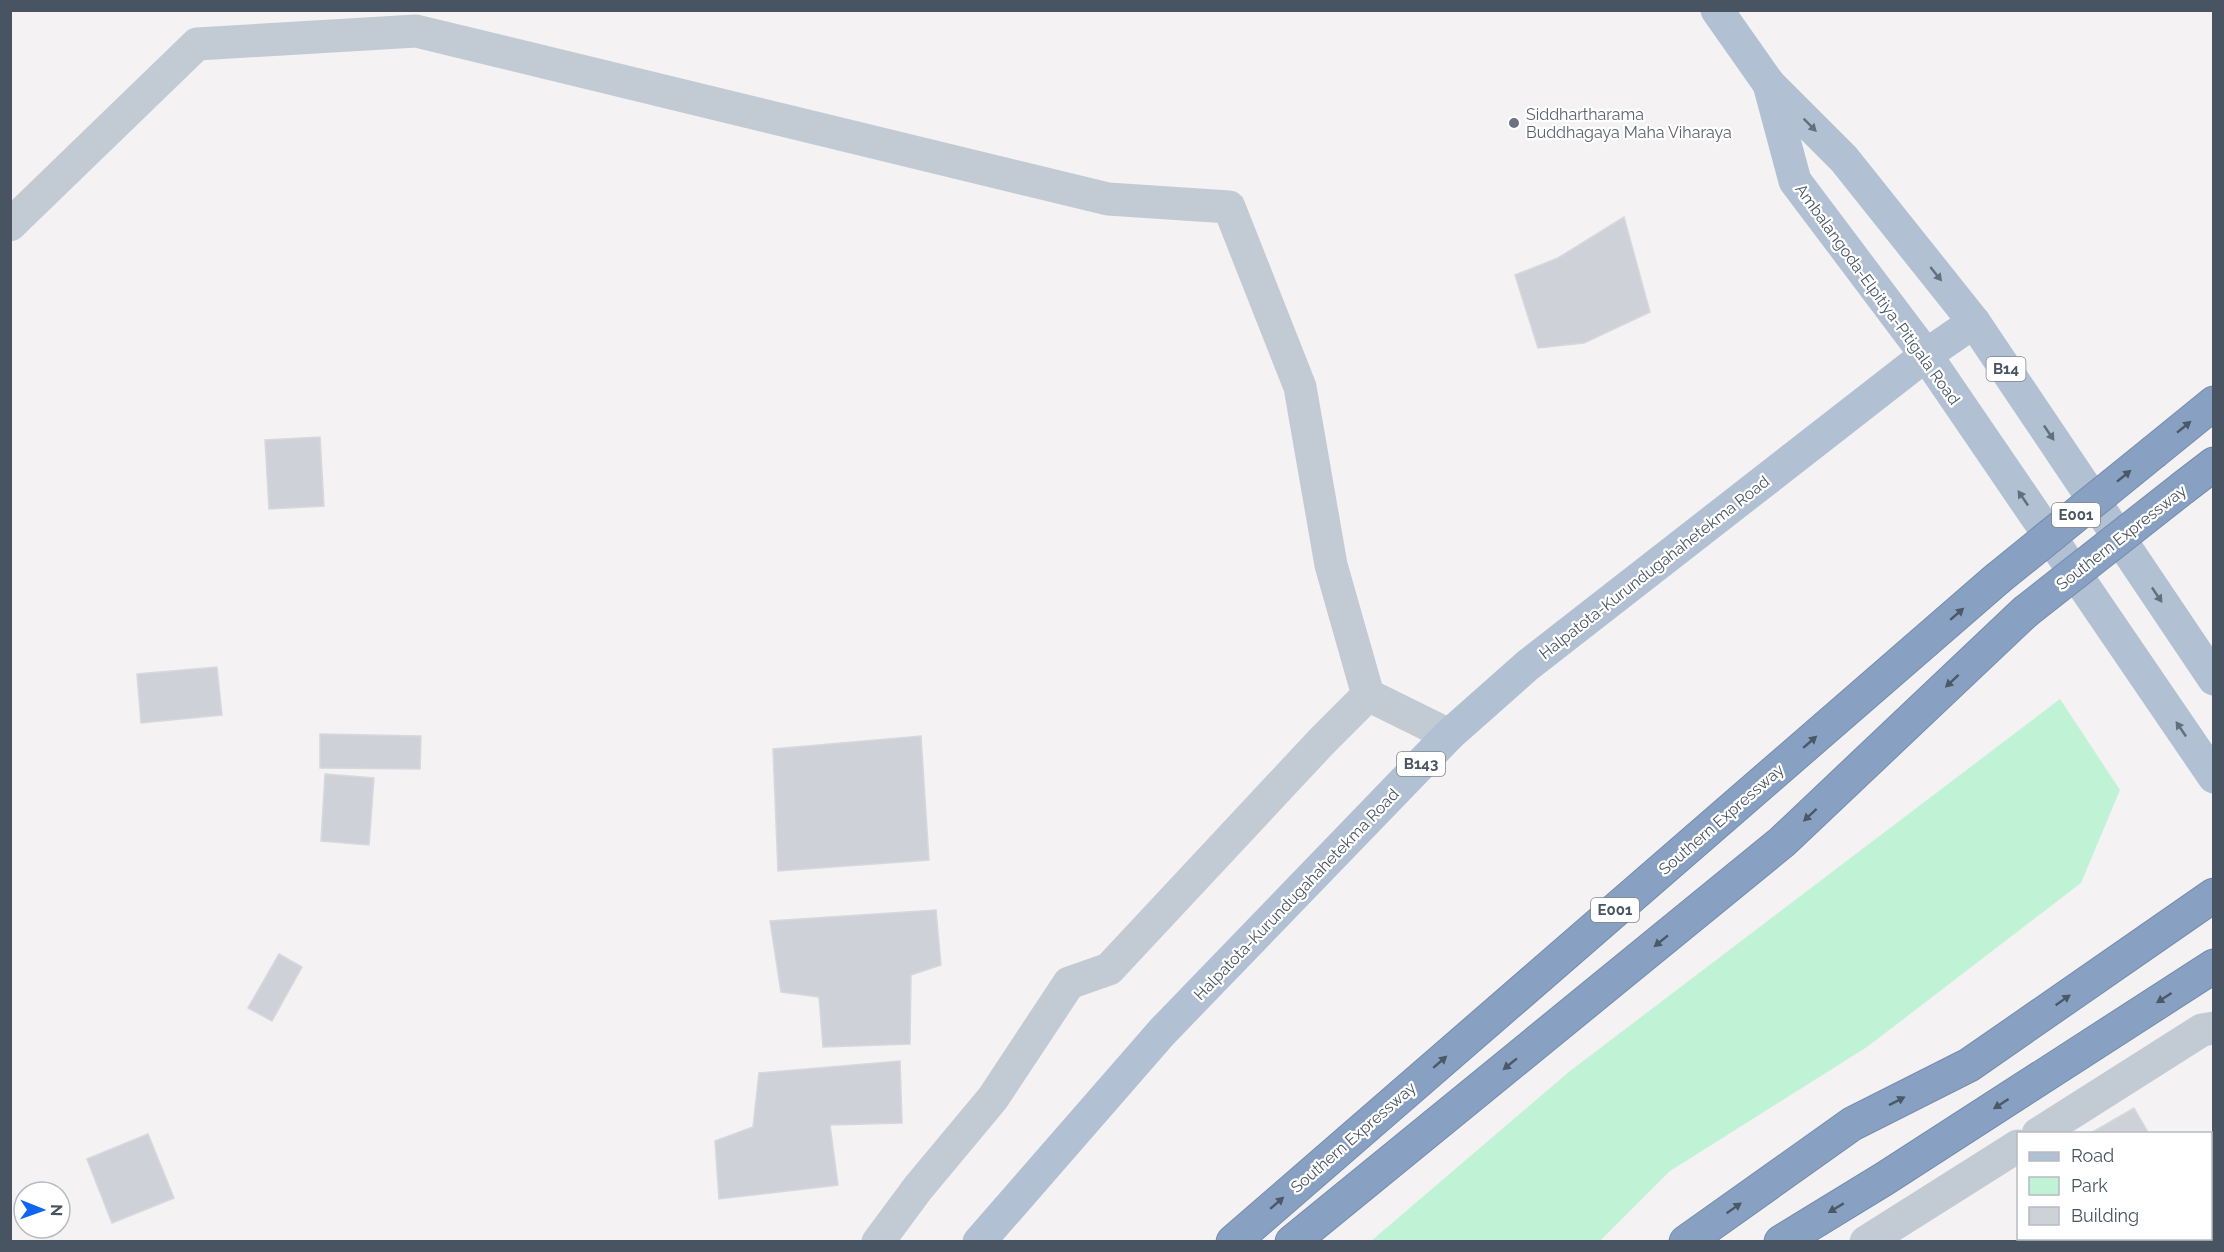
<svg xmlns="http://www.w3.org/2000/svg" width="2224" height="1252" font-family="Raleway,sans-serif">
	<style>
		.green { fill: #c0f3d6 }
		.building { fill: #ced1d7; stroke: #d6d8de; stroke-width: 1.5 }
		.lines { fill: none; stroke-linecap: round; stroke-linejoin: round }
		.highway-casing { stroke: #738caf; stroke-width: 35 }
		.street { stroke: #c2cbd4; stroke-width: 33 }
		.primary { stroke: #b1c0d2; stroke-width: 33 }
		.highway { stroke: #88a1c3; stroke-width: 33 }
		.highway-bridge-casing { stroke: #738caf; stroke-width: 35; stroke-linecap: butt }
		.highway-bridge { stroke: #88a1c3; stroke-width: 33 }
		.oneway { fill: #626f7d }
		.oneway2 { fill: #4b5866 }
		.worship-dot { fill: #6b7280; stroke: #fff; stroke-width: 2 }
		.labels { text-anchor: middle; stroke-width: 4.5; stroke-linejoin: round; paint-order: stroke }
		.shield { fill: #fff; stroke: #7f8790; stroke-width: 1.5 }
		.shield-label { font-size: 15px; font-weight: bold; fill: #485461 }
		.worship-label { font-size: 16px; fill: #5b616d; stroke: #fff; text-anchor: start }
		.street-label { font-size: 16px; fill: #485461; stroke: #fff }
	</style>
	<rect width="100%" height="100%" fill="#f4f2f2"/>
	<!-- green -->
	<path class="green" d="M2060,699L2120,790L2081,883L1867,1047L1670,1171L1600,1241H1371L1570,1071Z"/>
	<!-- building -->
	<g class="building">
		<path d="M1624,217L1650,312L1584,343L1538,348L1515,275L1558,258Z"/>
		<path d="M320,437L324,506L269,509L265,440Z"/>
		<path d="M217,667L222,715L141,723L137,674Z"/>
		<path d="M320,734L421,736L420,769L320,768Z"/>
		<path d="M921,736L929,860L778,871L773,749Z"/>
		<path d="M325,774L374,778L369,845L321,841Z"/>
		<path d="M936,910L941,965L911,975L910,1044L823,1047L819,997L781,992L770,921Z"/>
		<path d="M279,954L302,967L272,1021L248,1008Z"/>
		<path d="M900,1061L902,1123L830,1125L838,1185L719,1199L715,1141L753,1127L759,1073Z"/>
		<path d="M2134,1108L2149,1134H2089Z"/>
		<path d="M148,1134L174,1198L112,1223L87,1159Z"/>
		<path d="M2079,1238H2173L2168,1242H2081Z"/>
	</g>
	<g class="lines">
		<defs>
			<g id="highway">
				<path d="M2155,451L2214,403"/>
				<path d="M2184,487L2214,464"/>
				<path d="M1233,1242L1997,579"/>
				<path d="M1292,1242L1782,842L2025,612"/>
				<path d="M1686,1242L1852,1124L1969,1065L2214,895"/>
				<path d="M1781,1242L1884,1179L2214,966"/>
			</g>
		</defs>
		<!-- highway casing -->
		<use href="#highway" class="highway-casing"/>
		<!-- street -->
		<g class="street">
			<path d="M10,225L197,44L416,31L1108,199L1229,207L1300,387L1331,565L1368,695L1449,735"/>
			<path d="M2038,1134L2202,1030L2214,1028"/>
			<path d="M878,1242L918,1188L993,1098L1069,983L1109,969L1322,741L1368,695"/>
			<path d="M1866,1242L2018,1146"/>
		</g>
		<!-- primary -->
		<g class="primary">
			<path d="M1717,10L1769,84L1844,159L1974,322L2214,679"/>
			<path d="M1769,84L1795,181L1926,355L2214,777"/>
			<path d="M979,1242L1162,1032L1449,735L1528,665L1926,355L1974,322"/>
		</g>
		<!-- highway -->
		<use href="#highway" class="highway"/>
		<defs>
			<g id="highway-bridge">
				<path d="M1997,579L2155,451"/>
				<path d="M2025,612L2184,487"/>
			</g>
		</defs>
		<!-- highway-bridge casing -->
		<use href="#highway-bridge" class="highway-bridge-casing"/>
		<!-- highway-bridge -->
		<use href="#highway-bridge" class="highway-bridge"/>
	</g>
	<!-- one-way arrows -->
	<defs><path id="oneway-solid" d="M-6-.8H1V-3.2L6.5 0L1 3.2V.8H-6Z" transform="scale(1.5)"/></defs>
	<g class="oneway">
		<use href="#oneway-solid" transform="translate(1810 125) rotate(45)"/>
		<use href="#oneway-solid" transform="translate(1936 274) rotate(51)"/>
		<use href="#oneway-solid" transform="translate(2049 433) rotate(56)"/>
		<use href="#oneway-solid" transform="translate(2023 498) rotate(-124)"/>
		<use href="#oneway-solid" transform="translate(2157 595) rotate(56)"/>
		<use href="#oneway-solid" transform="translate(2181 729) rotate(-124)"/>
	</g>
	<g class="oneway2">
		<use href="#oneway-solid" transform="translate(2184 427) rotate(-39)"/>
		<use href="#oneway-solid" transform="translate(2124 476) rotate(-39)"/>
		<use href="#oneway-solid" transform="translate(1957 614) rotate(-41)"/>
		<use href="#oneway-solid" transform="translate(1952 681) rotate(137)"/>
		<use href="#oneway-solid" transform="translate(1810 742) rotate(-41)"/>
		<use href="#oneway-solid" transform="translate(1810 815) rotate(137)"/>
		<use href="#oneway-solid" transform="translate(1661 941) rotate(141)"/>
		<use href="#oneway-solid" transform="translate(2164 998) rotate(147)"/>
		<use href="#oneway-solid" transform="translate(2063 1000) rotate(-35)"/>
		<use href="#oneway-solid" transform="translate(1440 1062) rotate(-41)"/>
		<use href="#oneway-solid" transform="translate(1510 1064) rotate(141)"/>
		<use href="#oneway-solid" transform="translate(1897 1101) rotate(-27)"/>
		<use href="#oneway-solid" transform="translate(2001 1104) rotate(147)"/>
		<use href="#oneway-solid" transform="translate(1277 1203) rotate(-41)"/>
		<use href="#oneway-solid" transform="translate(1734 1208) rotate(-35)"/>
		<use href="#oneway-solid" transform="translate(1836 1208) rotate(149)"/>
	</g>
	<!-- markers -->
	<circle class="worship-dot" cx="1514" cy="123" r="6"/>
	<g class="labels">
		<!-- shield labels -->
		<g class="shield">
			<rect x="1986.5" y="357" width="39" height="24" rx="4.5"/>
			<rect x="2052" y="503" width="48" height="24" rx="4.5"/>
			<rect x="1397" y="752" width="48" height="24" rx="4.5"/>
			<rect x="1591" y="898" width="48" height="24" rx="4.5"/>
		</g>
		<g class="shield-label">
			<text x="2006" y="374">B14</text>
			<text x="2076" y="520">E001</text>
			<text x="1421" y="769">B143</text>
			<text x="1615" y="915">E001</text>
		</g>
		<!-- worship labels -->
		<g class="worship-label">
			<text x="1526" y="120">Siddhartharama<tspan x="1526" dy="18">Buddhagaya Maha Viharaya</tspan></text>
		</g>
		<!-- street labels -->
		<g class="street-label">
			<text transform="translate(1878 294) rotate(54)" y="6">Ambalangoda-Elpitiya-Pitigala Road</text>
			<text transform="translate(2121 537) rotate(-38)" y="6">Southern Expressway</text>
			<text transform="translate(1654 567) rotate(-38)" y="6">Halpatota-Kurundugahahetekma Road</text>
			<text transform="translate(1721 819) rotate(-41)" y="6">Southern Expressway</text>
			<text transform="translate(1296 894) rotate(-46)" y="6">Halpatota-Kurundugahahetekma Road</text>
			<text transform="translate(1353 1137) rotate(-41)" y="6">Southern Expressway</text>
		</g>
	</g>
	<!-- border -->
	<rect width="2224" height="1252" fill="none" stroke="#485461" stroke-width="24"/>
	<!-- legend -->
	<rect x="2017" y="1132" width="195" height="108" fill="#ffffff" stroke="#b6bbc0" stroke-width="1.5"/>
	<rect x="2029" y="1152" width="30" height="9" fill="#b1c0d2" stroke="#b6bbc0" stroke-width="1.5"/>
	<text x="2071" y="1162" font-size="18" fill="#485461">Road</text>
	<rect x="2029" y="1177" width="30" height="18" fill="#c0f3d6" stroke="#b6bbc0" stroke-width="1.5"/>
	<text x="2071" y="1192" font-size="18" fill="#485461">Park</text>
	<rect x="2029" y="1207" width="30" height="18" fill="#ced1d7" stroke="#b6bbc0" stroke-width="1.5"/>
	<text x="2071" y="1222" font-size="18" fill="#485461">Building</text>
	<!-- north arrow -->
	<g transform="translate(42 1210) rotate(91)"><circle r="28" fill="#ffffff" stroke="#b6bbc0" stroke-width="1.5"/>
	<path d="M0-4.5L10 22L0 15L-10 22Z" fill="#1065f0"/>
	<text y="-9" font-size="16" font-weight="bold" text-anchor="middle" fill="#485461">N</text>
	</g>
</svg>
